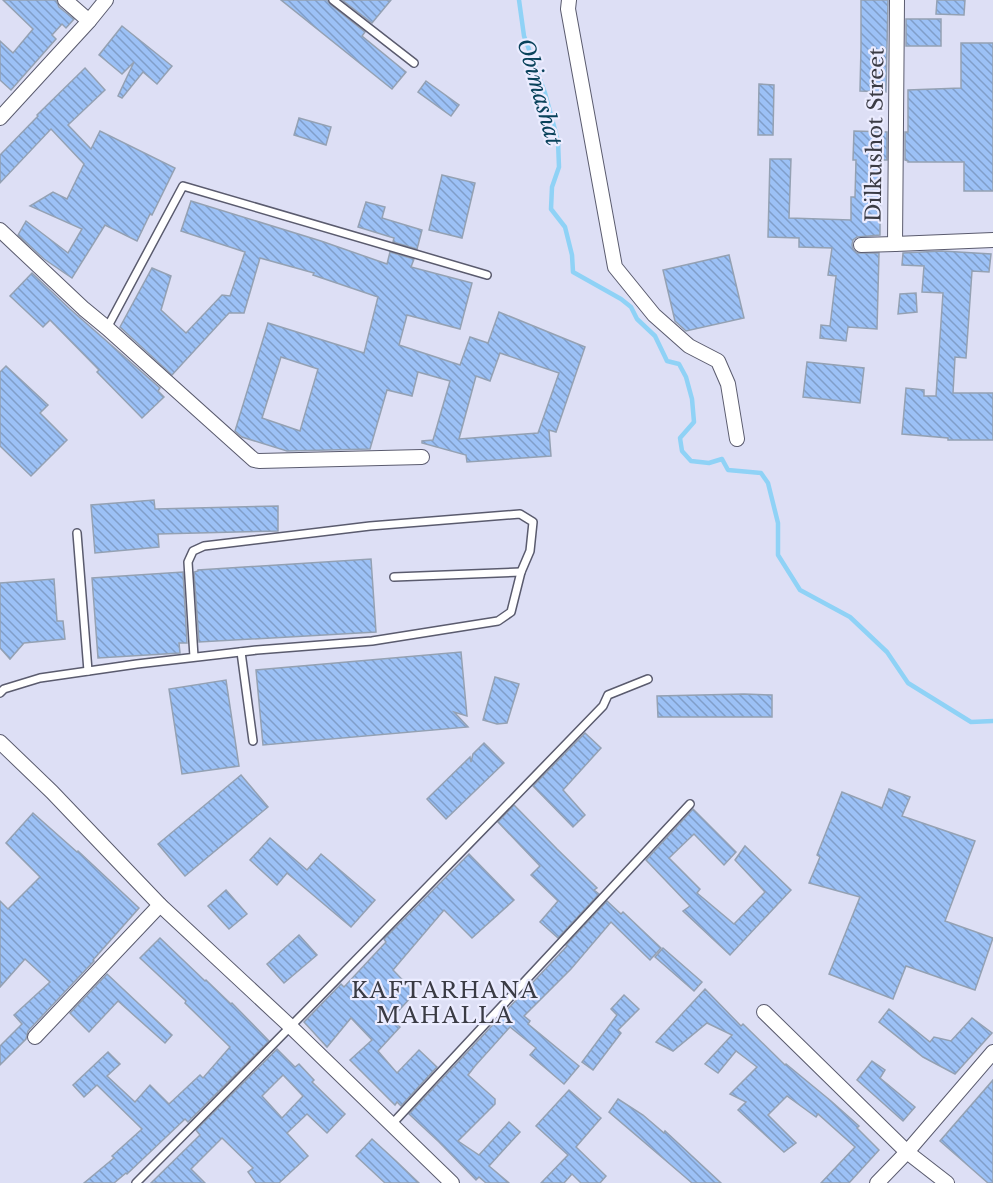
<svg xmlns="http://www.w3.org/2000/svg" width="993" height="1183" font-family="'Libre Baskerville',serif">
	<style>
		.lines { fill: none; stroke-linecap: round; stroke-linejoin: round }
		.stream { stroke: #8fd2f6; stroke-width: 4.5 }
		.building { fill: url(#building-back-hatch); stroke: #94a1b3; stroke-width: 1.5; fill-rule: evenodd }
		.service-casing { stroke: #5a5b6e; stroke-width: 10 }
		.minor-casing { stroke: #5a5b6e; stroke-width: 16 }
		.service { stroke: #fff; stroke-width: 7 }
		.minor { stroke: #fff; stroke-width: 14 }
		.labels { text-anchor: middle; stroke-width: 4.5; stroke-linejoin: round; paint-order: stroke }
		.street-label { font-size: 21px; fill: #3a3b44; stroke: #ebecff }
		.water-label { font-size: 22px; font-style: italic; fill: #09425b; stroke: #ebecff }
		.neighbourhood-label { font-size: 22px; letter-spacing: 1.5px; fill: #3a3b44; stroke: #ebecff }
	</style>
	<defs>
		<pattern id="building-back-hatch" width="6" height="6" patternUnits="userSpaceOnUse" patternTransform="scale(1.5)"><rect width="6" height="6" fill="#9cc1f6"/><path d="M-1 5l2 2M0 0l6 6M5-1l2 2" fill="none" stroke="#809ec9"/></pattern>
	</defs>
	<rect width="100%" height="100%" fill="#dddff5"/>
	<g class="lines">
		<!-- stream -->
		<path class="stream" d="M519,0L524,36L545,93L558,141L559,167L552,187L551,209L565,227L572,255L573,272L621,299L631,307L637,319L655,336L667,361L679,364L686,377L692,399L694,422L680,438L682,451L691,461L709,463L722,459L728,470L761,473L768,483L778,523V555L800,590L850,617L887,652L908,683L971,722L993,721"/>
	</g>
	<!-- building -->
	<g class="building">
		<path d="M3,0H56L59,7L74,19L66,28L62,24L52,35L56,39L11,90L0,80V41L13,53L33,29Z"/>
		<path d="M281,0H327L330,4L365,32L362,36L406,72L392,89Z"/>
		<path d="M342,0H391L372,23Z"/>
		<path d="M861,0H888L886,92L860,91L861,47Z"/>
		<path d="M937,0H965L964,15L936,14Z"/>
		<rect x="906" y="19" width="35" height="27"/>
		<path d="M122,26L172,66L157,84L143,72L122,98L118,96L134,62L122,74L99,55Z"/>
		<path d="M961,43H993V191H964V162H908V161L905,160V132H908V90L961,88Z"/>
		<path d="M85,68L105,90L68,125L91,149L100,131L175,168L152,215L150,214L137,241L105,225L72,278L44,259L18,235L26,221L68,253L82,229L30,206L53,192L67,199L84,164L51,129L0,183V155L38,116L37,115Z"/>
		<path d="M426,81L459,105L451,116L418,92Z"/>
		<path d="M759,84L774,85L773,135H758Z"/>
		<path d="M299,118L331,127L326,145L294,135Z"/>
		<path d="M854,131L887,132V160H880V235L857,237L853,240L852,245L853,249L857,253H879L877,329L848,327L846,341L820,338L821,325L830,326L836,276L828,275L832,248L799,247V238L768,237L770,159H791L789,218L851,220V197H855L856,160H853Z"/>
		<path d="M442,175L475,183L462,238L429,230Z"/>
		<path d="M191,201L321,241L387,264L390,252L414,259L411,267L472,283L460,329L407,315L399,345L460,365L470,337L488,343L499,312L585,347L556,432L549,430L551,456L467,462L466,455L422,443V441L433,440L450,381L418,372L412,396L387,390L370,449L287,451L242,437L235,431L268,323L364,353L378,297L313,275L314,273L260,258L244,313H229L172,375L120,327L152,268L171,276L161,310L186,333L222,295L230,296L245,252L181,231ZM500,353L559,373L538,433L459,439L476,376L490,381ZM281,357L318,369L300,431L262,418Z"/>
		<path d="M366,202L385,207L382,218L422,230L417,249L393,242L394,238L358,227Z"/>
		<path d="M942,251L991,254L989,272L972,271L966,358L955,357L953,393H993V440H948V438L902,434L906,388L924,390V396H936L943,293L922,292L924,266L902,265L903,253Z"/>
		<path d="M729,255L744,318L686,331L675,321L663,270Z"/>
		<path d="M32,273L70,309L160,388L158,391L164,397L142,418L97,372L99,370L50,320L43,327L10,296Z"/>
		<path d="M916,293L917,312L898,314L900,294Z"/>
		<path d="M807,362L864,368L860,403L803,397Z"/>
		<path d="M6,366L48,405L40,413L67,440L31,476L0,446V372Z"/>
		<path d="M154,500L155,509L278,506V531L158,534L159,547L95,553L91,505Z"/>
		<path d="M371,559L376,632L199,642L194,572L198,571V570Z"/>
		<path d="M183,572L187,643H179L180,653L98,658L92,578Z"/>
		<path d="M54,579L57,621H63L65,639L24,643L10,659L0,648V583Z"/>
		<path d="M461,652L467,716L454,712L468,727L263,745L256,670Z"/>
		<path d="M495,677L519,684L507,723L497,724L483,720Z"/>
		<path d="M226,680L239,766L182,774L169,689Z"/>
		<path d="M744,694L772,695V717H658L657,696Z"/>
		<path d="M585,733L601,748L563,790L585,815L573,827L533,786Z"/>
		<path d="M484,743L504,763L446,819L427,799L470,757L471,762L473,754Z"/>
		<path d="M241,775L268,807L185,876L158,844Z"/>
		<path d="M889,789L910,797L902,816L975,841L945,921L993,938L975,990L906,966L893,999L829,974L860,897L809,883L820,857L817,855L842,792L882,808Z"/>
		<path d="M514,805L557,849L597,888L594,890L599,894L558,938L540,922L558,901L531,875L540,866L498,822Z"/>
		<path d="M693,809L736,852L724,865L694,834L669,858L700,889L697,893L734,924L765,892L735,860L745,846L791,890L730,955L683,911L690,906L646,860Z"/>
		<path d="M33,813L77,852L78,851L139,908L93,960L94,961L28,1031L26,1039L0,1065V1046L22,1024L14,1015L50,982L25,959L0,987V901L8,909L40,877L6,843Z"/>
		<path d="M270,838L307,870L321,854L375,900L351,927L287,873L277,885L250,860Z"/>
		<path d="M469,854L514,900L472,938L444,910L393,970L415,993L389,1021L390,1023L393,1021L400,1027L378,1051L397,1073L419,1050L437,1067L401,1106L397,1102L395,1105L350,1060L372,1040L351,1018L327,1047L304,1022L341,984L344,987L386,942L384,939Z"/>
		<path d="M226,890L247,914L229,929L208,906Z"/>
		<path d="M607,901L621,914L623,912L661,948L650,960L611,922L571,969L524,1016L530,1021L528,1024L579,1066L564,1084L530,1055L536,1048L510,1027L475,1066L468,1075L495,1099V1104L458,1141L479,1155L509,1122L520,1132L489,1166L509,1183H486L479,1177L476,1180L439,1142L409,1114L567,946L566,945Z"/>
		<path d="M299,935L317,955L284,983L267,964Z"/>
		<path d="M160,938L205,981L206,980L231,1004L232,1003L269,1041L188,1122L185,1119L127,1174L126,1173L114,1183H84L114,1158L112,1156L142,1129L97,1085L84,1097L73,1085L108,1052L120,1064L107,1076L135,1102L150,1085L169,1104L200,1075L203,1078L230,1047L185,1003L186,1001L140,958Z"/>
		<path d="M663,948L702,982L694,991L655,957Z"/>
		<path d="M107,974L172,1035L165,1043L118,1001L89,1032L70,1013Z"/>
		<path d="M705,989L741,1026L743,1024L785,1065L786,1064L831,1101L859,1126L857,1128L879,1150L849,1183H821L855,1147L818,1114L816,1117L787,1096L768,1115L796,1143L784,1152L738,1110L746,1102L730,1094L757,1067L736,1051L718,1073L705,1064L732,1035L707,1023L673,1051L656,1042Z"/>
		<path d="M624,995L639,1009L618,1030L621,1033L593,1070L582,1062L617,1015L611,1009Z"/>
		<path d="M889,1009L930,1042L934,1037L951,1041L972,1018L992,1033L955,1074L923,1057L879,1022Z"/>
		<path d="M277,1049L295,1067L299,1064L314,1080L312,1082L345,1114L327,1133L307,1114L287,1133L308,1156L279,1183H256L248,1172L253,1168L222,1138L191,1169L205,1183H151L200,1135L196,1130ZM283,1075L303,1096L282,1118L262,1096Z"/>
		<path d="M872,1061L885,1070L880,1078L915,1107L903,1121L857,1080Z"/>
		<path d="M993,1080V1183H988L940,1141Z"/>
		<path d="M569,1090L601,1118L576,1147L606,1176L600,1183H581L572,1174L564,1183H541L568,1155L536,1126Z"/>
		<path d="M618,1099L643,1115L664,1133L665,1131L721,1183H692L685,1177L609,1112Z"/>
		<path d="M372,1139L396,1161L419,1183H385L356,1156Z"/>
	</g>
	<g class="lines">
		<defs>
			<g id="service">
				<path d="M333,0L414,63"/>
				<path d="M107,328L183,186L487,275"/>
				<path d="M77,533L88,671"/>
				<path d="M394,577L521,572"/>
				<path d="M241,652L253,741"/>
				<path d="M0,693L4,689L40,678L137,664L257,650L372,641L498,621L511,612L521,572L530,551L533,522L520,514L370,526L204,546L193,551L188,562L194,657"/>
				<path d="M392,1124L690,804"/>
				<path d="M136,1183C293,1025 448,866 603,706L608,695L648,679"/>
			</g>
			<g id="minor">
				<path d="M65,0L89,21"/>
				<path d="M569,0L568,9L615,267L654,315L689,346L718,361L728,384L737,439"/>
				<path d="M897,0L895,244L993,240"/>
				<path d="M0,118L89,21L106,0"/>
				<path d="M0,230L84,309L107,328L254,460L259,461L422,457"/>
				<path d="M861,245L895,244"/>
				<path d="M0,742L52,792L160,905L291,1027L452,1183"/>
				<path d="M764,1012L907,1152L947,1183"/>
				<path d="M35,1037L160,905"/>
				<path d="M877,1183L907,1152L993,1052"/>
			</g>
		</defs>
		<!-- service casing -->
		<use href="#service" class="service-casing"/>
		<!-- minor casing -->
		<use href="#minor" class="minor-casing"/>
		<!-- service -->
		<use href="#service" class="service"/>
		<!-- minor -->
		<use href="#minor" class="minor"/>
	</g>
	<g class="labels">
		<!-- street labels -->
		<g class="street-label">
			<text transform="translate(875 135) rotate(-89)" y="7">Dilkushot Street</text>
		</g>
		<!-- water labels -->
		<g class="water-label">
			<text transform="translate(540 92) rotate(74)" y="8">Obimashat</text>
		</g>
		<!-- neighbourhood labels -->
		<g class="neighbourhood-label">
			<text x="445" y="998">KAFTARHANA<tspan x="445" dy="25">MAHALLA</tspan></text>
		</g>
	</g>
</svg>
